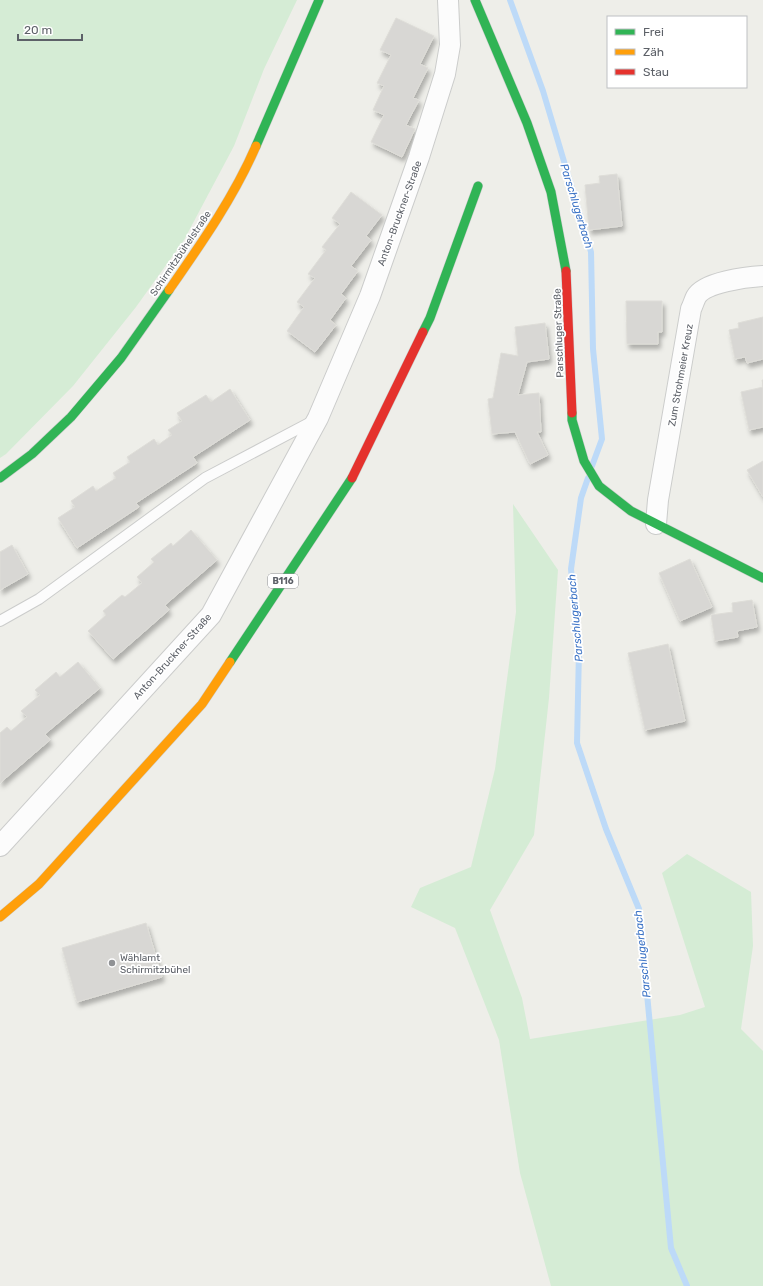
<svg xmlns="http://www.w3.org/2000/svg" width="763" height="1286" font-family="Rubik,sans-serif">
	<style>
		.green { fill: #d5ecd5 }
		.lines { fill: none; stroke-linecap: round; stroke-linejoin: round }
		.stream { stroke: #bddaf8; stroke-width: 6 }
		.building { fill: #d8d7d4; stroke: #deddd8; filter: url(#shadow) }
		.lane-casing { stroke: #cbcccb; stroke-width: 12 }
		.street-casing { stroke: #cbcccb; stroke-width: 22 }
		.fast-casing { stroke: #cacbcb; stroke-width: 10 }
		.slow-casing { stroke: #cacbcb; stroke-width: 10 }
		.jam-casing { stroke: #cacbcb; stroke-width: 10 }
		.lane { stroke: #fcfcfc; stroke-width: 10 }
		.street { stroke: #fcfcfc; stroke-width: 20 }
		.fast { stroke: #30b455; stroke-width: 9 }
		.slow { stroke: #ff9f0a; stroke-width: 9 }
		.jam { stroke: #e5322d; stroke-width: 9 }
		.poi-dot { fill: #909295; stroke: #fff; stroke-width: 1.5 }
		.labels { text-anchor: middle; stroke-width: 3.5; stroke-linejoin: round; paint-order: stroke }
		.shield { fill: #fff; stroke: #8e9095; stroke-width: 1 }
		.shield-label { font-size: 9px; font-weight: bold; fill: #5d6168 }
		.street-label { font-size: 10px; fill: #5d6168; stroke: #fff }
		.poi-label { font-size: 10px; fill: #5d6168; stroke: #fff; text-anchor: start }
		.water-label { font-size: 11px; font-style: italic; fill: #3d74c6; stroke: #fff }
	</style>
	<defs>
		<filter id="shadow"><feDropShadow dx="2.5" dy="4.5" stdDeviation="2" flood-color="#0004"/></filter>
	</defs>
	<rect width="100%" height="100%" fill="#eeeee9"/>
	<!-- green -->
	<g class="green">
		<path d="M0,0H297L264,69L234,146L184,240L136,307L73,386L6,454L0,458Z"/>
		<path d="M513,504L558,570L549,698L534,835L490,910L522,998L530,1039L680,1015L705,1007L662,873L687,854L751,892L753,946L741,1029L763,1051V1286H551L520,1173L499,1040L455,928L411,907L420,888L471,867L495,769L516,612Z"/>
	</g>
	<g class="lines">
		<!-- stream -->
		<g class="stream">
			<path d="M510,0L543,91L591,252L593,349L602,439L592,466"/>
			<path d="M588,478L581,498L571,569L579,650L577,743L606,829L639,909L671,1248L687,1286"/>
		</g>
	</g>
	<!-- building -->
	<g class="building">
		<path d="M396,18L434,36L420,64L428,68L413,98L419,100L406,125L415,129L402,157L371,142L384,115L373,110L384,86L377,83L391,55L380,50Z"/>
		<path d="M617,174L622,226L589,230L585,185L600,183L599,176Z"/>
		<path d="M351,192L382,215L366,236L371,240L351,266L358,271L341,294L346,298L330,320L336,325L315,352L287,331L304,307L297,302L315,278L308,274L326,250L322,247L340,224L332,218Z"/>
		<path d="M626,301H662V332H658V344H627Z"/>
		<path d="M763,317V359L747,363L745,357L735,359L729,330L739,328L738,323Z"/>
		<path d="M545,323L549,359L527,362L518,395L539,393L541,432H537L548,455L530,464L515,432L492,434L488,399L493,398L501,353L518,356L515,327Z"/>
		<path d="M762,380H763V427L749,430L741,392L763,387Z"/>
		<path d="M230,389L250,420L193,457L197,463L136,503L139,507L77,548L58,518L75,507L71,501L93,486L96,491L116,478L113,473L130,462L127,457L154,439L158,445L172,435L168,430L182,421L177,413L206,395L211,402Z"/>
		<path d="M763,461V497L747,470Z"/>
		<path d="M191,530L217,560L165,605L169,610L113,659L88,631L106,615L103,611L122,595L125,597L142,583L137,577L154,562L151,559L171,543L173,546Z"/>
		<path d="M12,545L28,574L0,590V552Z"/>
		<path d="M690,559L712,607L680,621L659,573Z"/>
		<path d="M752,600L757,627L737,631L738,637L715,641L711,615L733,612L732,603Z"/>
		<path d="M668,644L685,721L645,730L628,653Z"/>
		<path d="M78,662L100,688L45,734L50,740L0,783V733L7,727L11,731L27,717L21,711L40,695L35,690L56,672L60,677Z"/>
		<path d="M146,923L162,977L77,1002L62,948Z"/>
	</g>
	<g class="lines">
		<defs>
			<path id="lane" d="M0,621L39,599L205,478L313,421"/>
			<g id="street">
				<path d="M656,524L658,500L691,309C693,305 694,301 696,297C704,282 747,277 763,276"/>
				<path d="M0,846L211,615L318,418L370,296L419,157L445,74L450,45L448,0"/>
			</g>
			<g id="fast">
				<path d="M475,0L527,123L551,192L566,271"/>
				<path d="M256,146L319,0"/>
				<path d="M423,332L430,318L478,186"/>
				<path d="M572,413V420L584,461L599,486L631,511L763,578"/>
				<path d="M0,478L32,454L71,417L121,358L169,290"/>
				<path d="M230,662L352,478"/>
			</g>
			<g id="slow">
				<path d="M169,290C201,244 234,197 256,146"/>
				<path d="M0,917L39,884L202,704L230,662"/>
			</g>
			<g id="jam">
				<path d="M566,271L572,413"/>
				<path d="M352,478L423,332"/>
			</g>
		</defs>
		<!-- lane casing -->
		<use href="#lane" class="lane-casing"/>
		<!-- street casing -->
		<use href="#street" class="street-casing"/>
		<!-- fast casing -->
		<use href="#fast" class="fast-casing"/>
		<!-- slow casing -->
		<use href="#slow" class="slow-casing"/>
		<!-- jam casing -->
		<use href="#jam" class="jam-casing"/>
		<!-- lane -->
		<use href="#lane" class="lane"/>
		<!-- street -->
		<use href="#street" class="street"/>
		<!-- fast -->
		<use href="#fast" class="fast"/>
		<!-- slow -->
		<use href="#slow" class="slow"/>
		<!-- jam -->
		<use href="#jam" class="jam"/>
	</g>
	<!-- markers -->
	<circle class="poi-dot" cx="112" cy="963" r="4"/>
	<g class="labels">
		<!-- shield labels -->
		<rect class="shield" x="268" y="574" width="30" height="14" rx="3"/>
		<g class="shield-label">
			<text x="283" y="584">B116</text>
		</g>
		<!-- street labels -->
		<g class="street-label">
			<text transform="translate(399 213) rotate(-70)" y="4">Anton-Bruckner-Straße</text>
			<text transform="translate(180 253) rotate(-56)" y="4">Schirmitzbühelstraße</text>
			<text transform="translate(558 333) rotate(-92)" y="4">Parschluger Straße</text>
			<text transform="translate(680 375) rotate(-80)" y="4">Zum Strohmeier Kreuz</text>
			<text transform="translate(172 656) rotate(-48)" y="4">Anton-Bruckner-Straße</text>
		</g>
		<!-- poi labels -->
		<g class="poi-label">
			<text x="120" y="961">Wählamt<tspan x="120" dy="12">Schirmitzbühel</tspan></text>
		</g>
		<!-- water labels -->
		<g class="water-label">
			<text transform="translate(577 206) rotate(73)" y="4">Parschlugerbach</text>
			<text transform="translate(575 618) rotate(-95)" y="4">Parschlugerbach</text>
			<text transform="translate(642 954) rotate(-96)" y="4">Parschlugerbach</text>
		</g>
	</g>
	<!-- legend -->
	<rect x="607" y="16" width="140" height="72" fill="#ffffff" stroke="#bec0c3"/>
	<rect x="615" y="29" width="20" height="6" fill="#30b455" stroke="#bec0c3"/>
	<text x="643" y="36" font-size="12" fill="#5d6168">Frei</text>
	<rect x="615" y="49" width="20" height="6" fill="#ff9f0a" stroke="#bec0c3"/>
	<text x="643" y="56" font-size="12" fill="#5d6168">Zäh</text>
	<rect x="615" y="69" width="20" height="6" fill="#e5322d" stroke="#bec0c3"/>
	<text x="643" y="76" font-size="12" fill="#5d6168">Stau</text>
	<!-- scale -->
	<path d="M18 34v6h64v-6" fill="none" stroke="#5d6168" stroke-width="2"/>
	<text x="24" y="34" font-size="12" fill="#5d6168" stroke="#ffffff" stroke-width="3" paint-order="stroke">20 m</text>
</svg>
